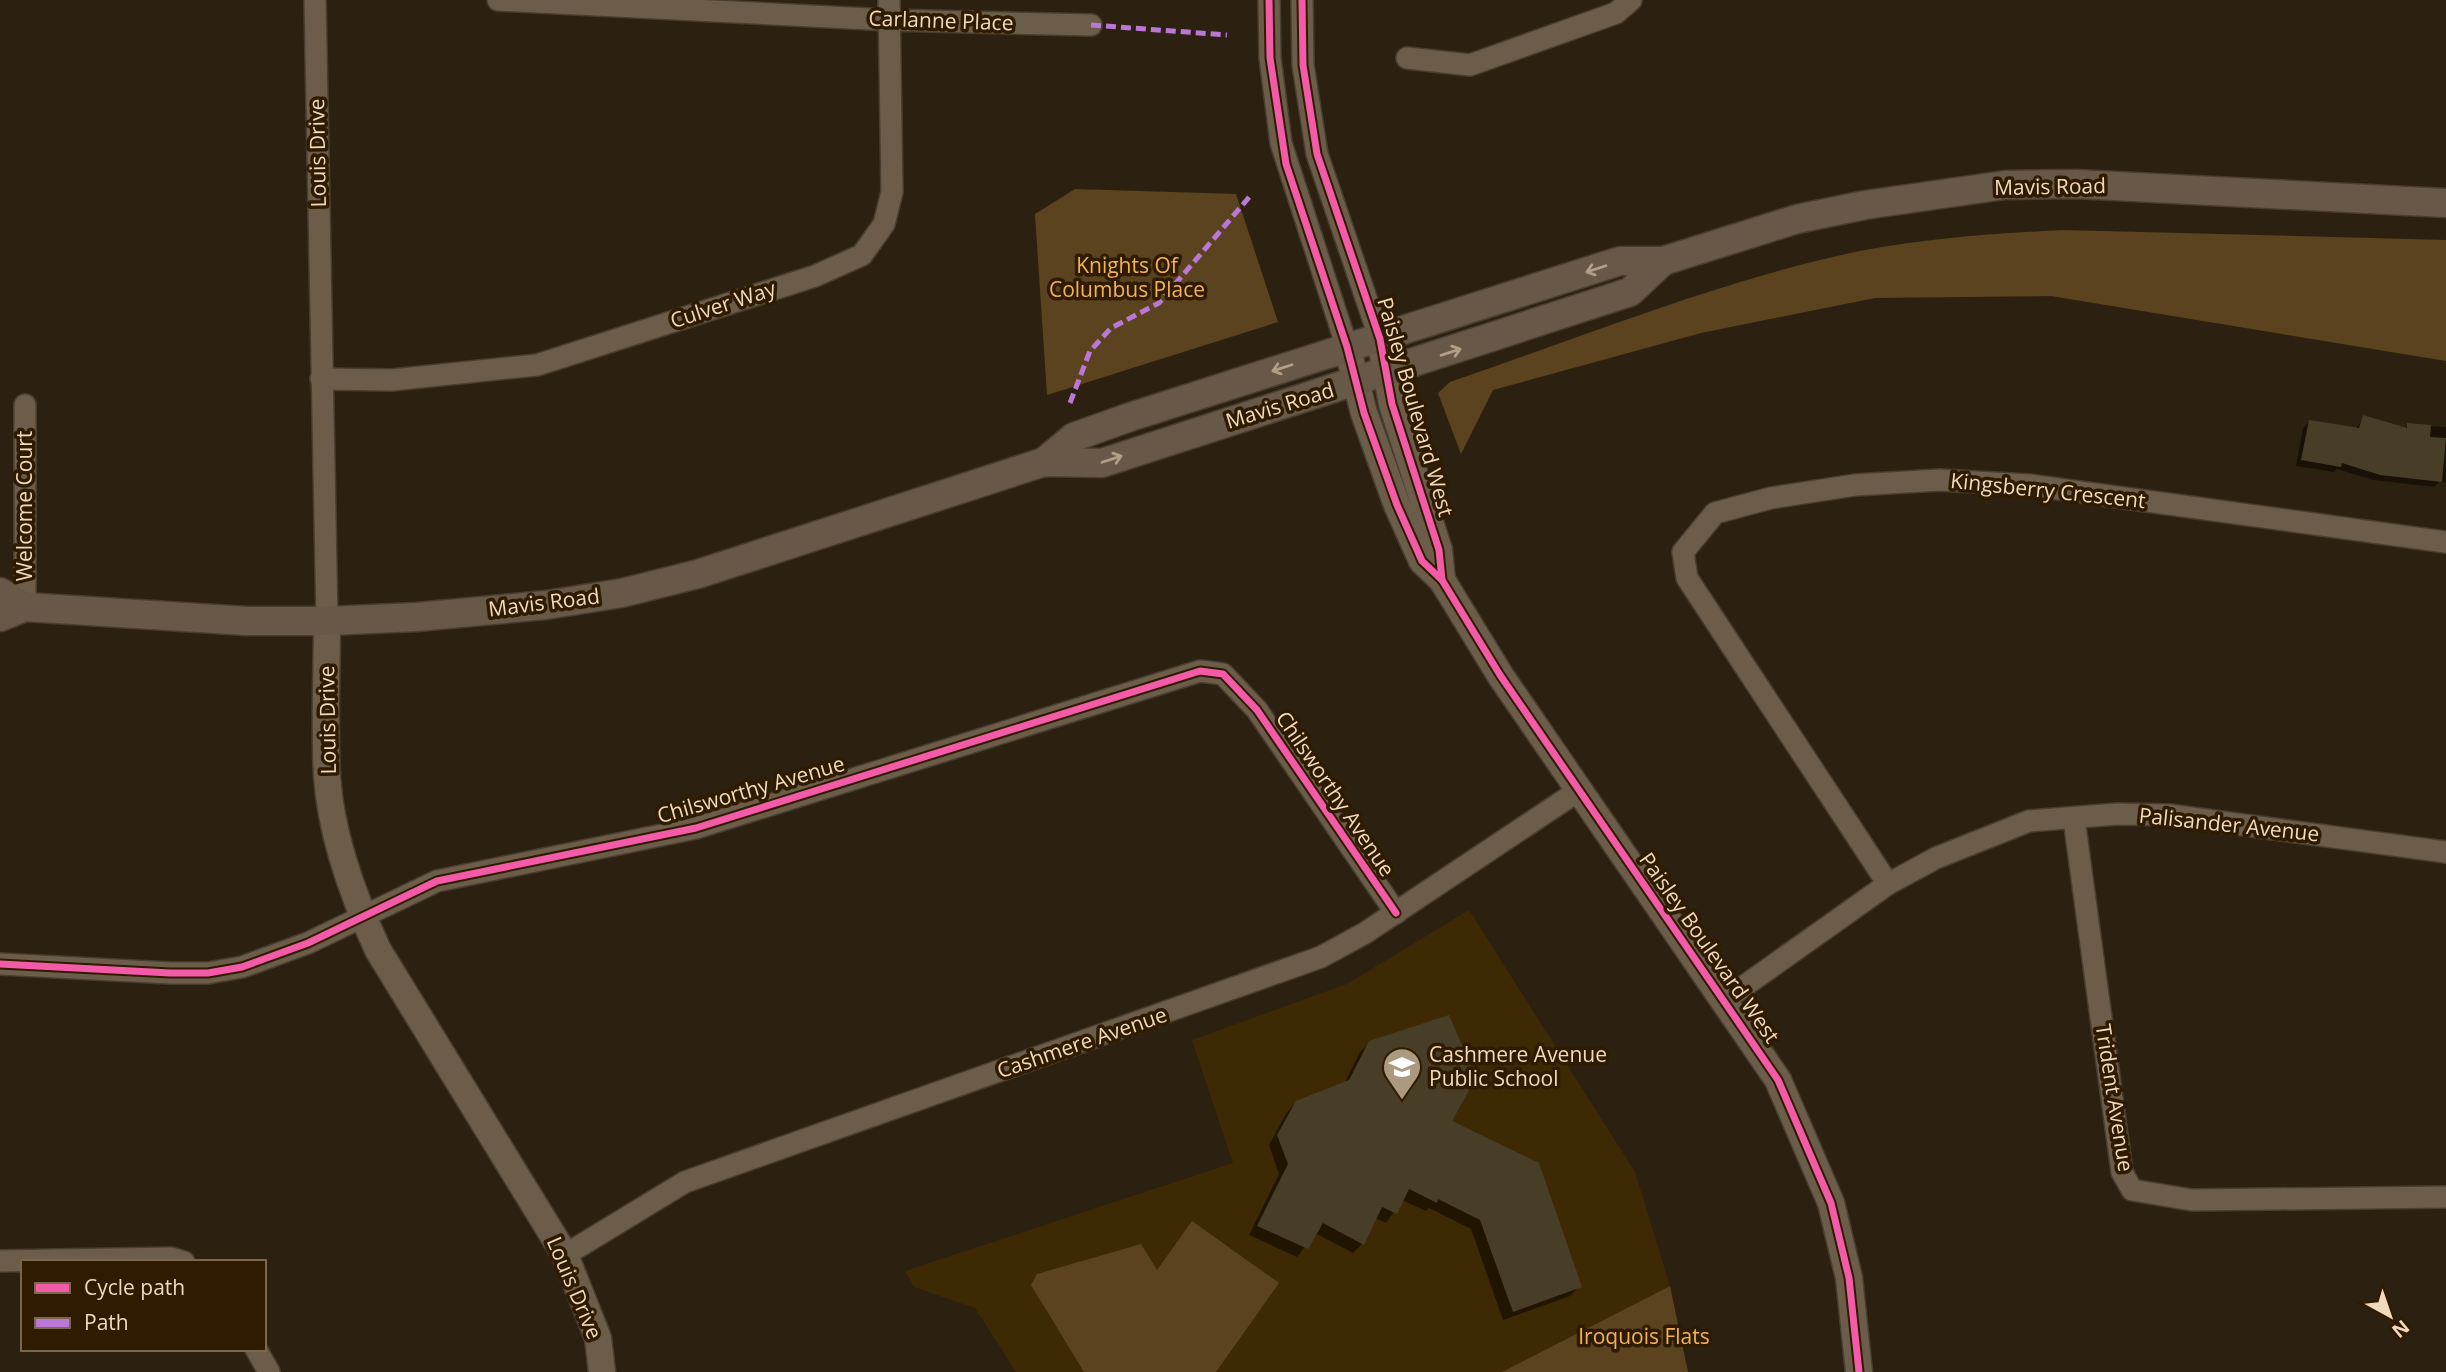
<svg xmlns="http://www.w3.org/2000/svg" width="2446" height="1372" font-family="'Open Sans',sans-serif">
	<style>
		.built { fill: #3e2905 }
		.green { fill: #5b4320 }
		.shadow { fill: #0007 }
		.building { fill: #483e28 }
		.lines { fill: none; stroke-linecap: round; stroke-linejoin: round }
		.minor-casing { stroke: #483e2f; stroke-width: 24 }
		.tertiary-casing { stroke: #483e2f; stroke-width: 29 }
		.secondary-casing { stroke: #483e2f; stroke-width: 31 }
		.minor { stroke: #6b5d4a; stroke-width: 21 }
		.tertiary { stroke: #6b5d4a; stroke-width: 26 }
		.secondary { stroke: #685847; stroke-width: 28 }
		.quiet { stroke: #ba77d6; stroke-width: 5; stroke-dasharray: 10 5; stroke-linecap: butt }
		.cycleway-casing { stroke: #2f1b00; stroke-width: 11 }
		.cycleway { stroke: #f35aa7; stroke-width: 7 }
		.oneway { stroke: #b39f87 }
		.labels { text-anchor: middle; stroke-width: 7; stroke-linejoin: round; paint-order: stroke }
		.street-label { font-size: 21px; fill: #f0d9bc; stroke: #2f1b00 }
		.park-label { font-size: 21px; fill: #f2b358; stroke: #2f1b00 }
		.poi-label { font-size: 21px; fill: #f0d9bc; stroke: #2f1b00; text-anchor: start }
	</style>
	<rect width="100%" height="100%" fill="#2c2110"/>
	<!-- built -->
	<path class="built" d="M1469,910L1635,1172L1670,1286L1502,1372H1016L975,1308L914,1287L905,1271L1233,1163L1192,1040L1347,984Z"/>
	<!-- green -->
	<g class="green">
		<path d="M1075,189L1236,194L1278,322L1047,395L1035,214Z"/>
		<path d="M2063,230L2446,240V361L2051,296L1875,298L1701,333L1493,390L1461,454L1438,393L1450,382C1573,340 1694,291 1820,260C1899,240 1982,234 2063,230Z"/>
		<path d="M1192,1221L1279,1283L1216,1372H1084L1031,1285L1037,1274L1141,1244L1157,1270Z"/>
		<path d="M1670,1286L1688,1372H1502Z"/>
	</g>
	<!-- shadow -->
	<g class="shadow">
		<path d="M2364,417L2404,429L2408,425L2446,427V483L2439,482L2434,487L2373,480L2337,469L2334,472L2296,466L2303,428L2309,422L2356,429Z"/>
		<path d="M1370,1042L1450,1121L1580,1286L1570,1296L1503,1320L1471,1229L1429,1208L1426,1211L1402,1200L1386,1223L1375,1218L1362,1244L1353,1253L1315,1233L1297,1257L1249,1235L1279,1174L1269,1145L1287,1112L1297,1102L1344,1084L1360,1052Z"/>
	</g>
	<!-- building -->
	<g class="building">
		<path d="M2363,415L2407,428V423L2431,425L2430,437L2446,438L2442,482L2380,475L2342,463L2341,467L2301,460L2309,420L2359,428Z"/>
		<path d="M1449,1015L1476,1078L1452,1121L1539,1163L1582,1287L1513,1312L1480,1220L1438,1199L1437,1203L1409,1189L1397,1214L1382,1207L1364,1245L1323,1223L1308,1249L1257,1226L1288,1164L1277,1135L1296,1101L1349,1080L1369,1041Z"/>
	</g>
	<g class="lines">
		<defs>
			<g id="minor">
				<path d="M315,0L327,621"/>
				<path d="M498,0L889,20L1091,25"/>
				<path d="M1269,0L1270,58L1281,143L1347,347"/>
				<path d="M1302,0L1303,65L1317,154L1380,339"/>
				<path d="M1407,58L1470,65L1616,13L1631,0"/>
				<path d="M321,379L392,380L537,365L815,276L862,255L884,224L892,192L889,0"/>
				<path d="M25,405V607"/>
				<path d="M2074,819L2122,1172L2132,1190L2192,1200L2446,1197"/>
				<path d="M1888,884L1687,578L1683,552L1715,513L1771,498L1855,485L1940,480L2029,485L2446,542"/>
				<path d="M0,964L170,973H208L242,967L308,943L437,881L696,828L1200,671L1223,674L1257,710L1396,913"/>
				<path d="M1726,999L1888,884L1936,858L2029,821L2117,814L2169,815L2446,852"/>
				<path d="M565,1255L685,1182L1321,957L1365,933L1578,791"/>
				<path d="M0,1261L171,1258L184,1262"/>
				<path d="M256,1349L269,1372"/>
			</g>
			<g id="tertiary">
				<path d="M1380,339L1392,404L1439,550L1442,580"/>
				<path d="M1347,347L1364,413L1397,505L1422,561L1442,580L1500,675L1778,1080L1831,1203L1849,1278L1859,1372"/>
				<path d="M327,621C327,673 324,725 327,776C331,836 353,896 378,950L565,1255L598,1338L602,1372"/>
			</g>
			<g id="secondary">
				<path d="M1044,462L1074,437L1130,417L1620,261H1663L1797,219L1865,205L2005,185L2076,184L2446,203"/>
				<path d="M0,592L25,607"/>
				<path d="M0,617L25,607L247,621H327L417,617L546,605L622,593L698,574L1044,462L1102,463L1630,292L1663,261"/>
			</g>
		</defs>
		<!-- minor casing -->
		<use href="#minor" class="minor-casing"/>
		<!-- tertiary casing -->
		<use href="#tertiary" class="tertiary-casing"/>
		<!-- secondary casing -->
		<use href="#secondary" class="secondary-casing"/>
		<!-- minor -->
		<use href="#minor" class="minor"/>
		<!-- tertiary -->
		<use href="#tertiary" class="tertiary"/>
		<!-- secondary -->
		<use href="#secondary" class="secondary"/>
		<!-- quiet -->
		<g class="quiet">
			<path d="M1091,25L1227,35"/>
			<path d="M1070,403L1090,351L1111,328L1159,303L1251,195"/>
		</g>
		<defs>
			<g id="cycleway">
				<path d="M1269,0L1270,58L1286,164L1347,347L1364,413L1397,505L1422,561L1442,580L1500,675L1778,1080L1831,1203L1849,1278L1859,1372"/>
				<path d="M1302,0L1303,65L1317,154L1380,339L1392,404L1439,550L1442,580"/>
				<path d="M0,964L170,973H208L242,967L308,943L437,881L696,828L1200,671L1223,674L1257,710L1396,913"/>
			</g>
		</defs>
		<!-- cycleway casing -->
		<use href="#cycleway" class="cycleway-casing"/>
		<!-- cycleway -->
		<use href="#cycleway" class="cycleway"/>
	</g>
	<!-- one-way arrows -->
	<defs><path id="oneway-shaft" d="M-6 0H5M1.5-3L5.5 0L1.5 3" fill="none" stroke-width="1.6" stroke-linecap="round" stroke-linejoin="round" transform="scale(1.75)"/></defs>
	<g class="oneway">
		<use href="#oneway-shaft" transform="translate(1596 269) rotate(162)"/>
		<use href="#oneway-shaft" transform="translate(1451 352) rotate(-18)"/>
		<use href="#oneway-shaft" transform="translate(1282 368) rotate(162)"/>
		<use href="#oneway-shaft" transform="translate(1112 459) rotate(-18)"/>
	</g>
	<!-- icons -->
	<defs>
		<symbol id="school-pin" viewBox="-11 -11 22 30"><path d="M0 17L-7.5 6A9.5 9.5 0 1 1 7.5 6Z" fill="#ab9980" stroke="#2f1b00"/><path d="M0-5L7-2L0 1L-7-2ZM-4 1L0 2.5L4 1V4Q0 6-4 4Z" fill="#fff"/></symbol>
	</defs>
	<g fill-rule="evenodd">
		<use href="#school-pin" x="1380" y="1045" width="44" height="60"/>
	</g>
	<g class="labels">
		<!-- street labels -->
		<g class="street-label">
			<text transform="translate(941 21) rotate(2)" y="7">Carlanne Place</text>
			<text transform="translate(318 153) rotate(-91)" y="7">Louis Drive</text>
			<text transform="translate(2050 187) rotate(-1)" y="7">Mavis Road</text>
			<text transform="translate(723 305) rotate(-18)" y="7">Culver Way</text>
			<text transform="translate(1280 406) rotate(-17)" y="7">Mavis Road</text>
			<text transform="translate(1415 407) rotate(74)" y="7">Paisley Boulevard West</text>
			<text transform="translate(2048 491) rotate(6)" y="7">Kingsberry Crescent</text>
			<text transform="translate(25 506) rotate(-90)" y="7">Welcome Court</text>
			<text transform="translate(544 603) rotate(-7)" y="7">Mavis Road</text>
			<text transform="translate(328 720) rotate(-91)" y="7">Louis Drive</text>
			<text transform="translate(751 790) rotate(-16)" y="7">Chilsworthy Avenue</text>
			<text transform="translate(1335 794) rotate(56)" y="7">Chilsworthy Avenue</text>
			<text transform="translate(2229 825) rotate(6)" y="7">Palisander Avenue</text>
			<text transform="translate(1709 948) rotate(55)" y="7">Paisley Boulevard West</text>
			<text transform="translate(1082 1043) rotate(-19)" y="7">Cashmere Avenue</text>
			<text transform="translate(2114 1098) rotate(81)" y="7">Trident Avenue</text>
			<text transform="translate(574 1288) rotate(67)" y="7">Louis Drive</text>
		</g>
		<!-- park labels -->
		<g class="park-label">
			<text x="1127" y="273">Knights Of<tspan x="1127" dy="24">Columbus Place</tspan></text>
			<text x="1644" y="1344">Iroquois Flats</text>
		</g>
		<!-- poi labels -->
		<g class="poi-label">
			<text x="1429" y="1062">Cashmere Avenue<tspan x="1429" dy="24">Public School</tspan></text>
		</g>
	</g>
	<!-- legend -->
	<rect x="21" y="1260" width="245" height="91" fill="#2f1b00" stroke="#7c674b" stroke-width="2"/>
	<rect x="35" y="1283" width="35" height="10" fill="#f35aa7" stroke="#7c674b" stroke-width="2"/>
	<text x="84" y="1295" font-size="21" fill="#f0d9bc">Cycle path</text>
	<rect x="35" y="1318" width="35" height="10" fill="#ba77d6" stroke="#7c674b" stroke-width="2"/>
	<text x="84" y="1330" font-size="21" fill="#f0d9bc">Path</text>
	<!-- north arrow -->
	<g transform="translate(2390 1316) rotate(140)" stroke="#2f1b00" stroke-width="5" paint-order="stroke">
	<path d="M0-5L12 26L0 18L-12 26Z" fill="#f0d9bc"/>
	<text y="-10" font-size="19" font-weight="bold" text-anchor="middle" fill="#f0d9bc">N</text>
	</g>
</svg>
